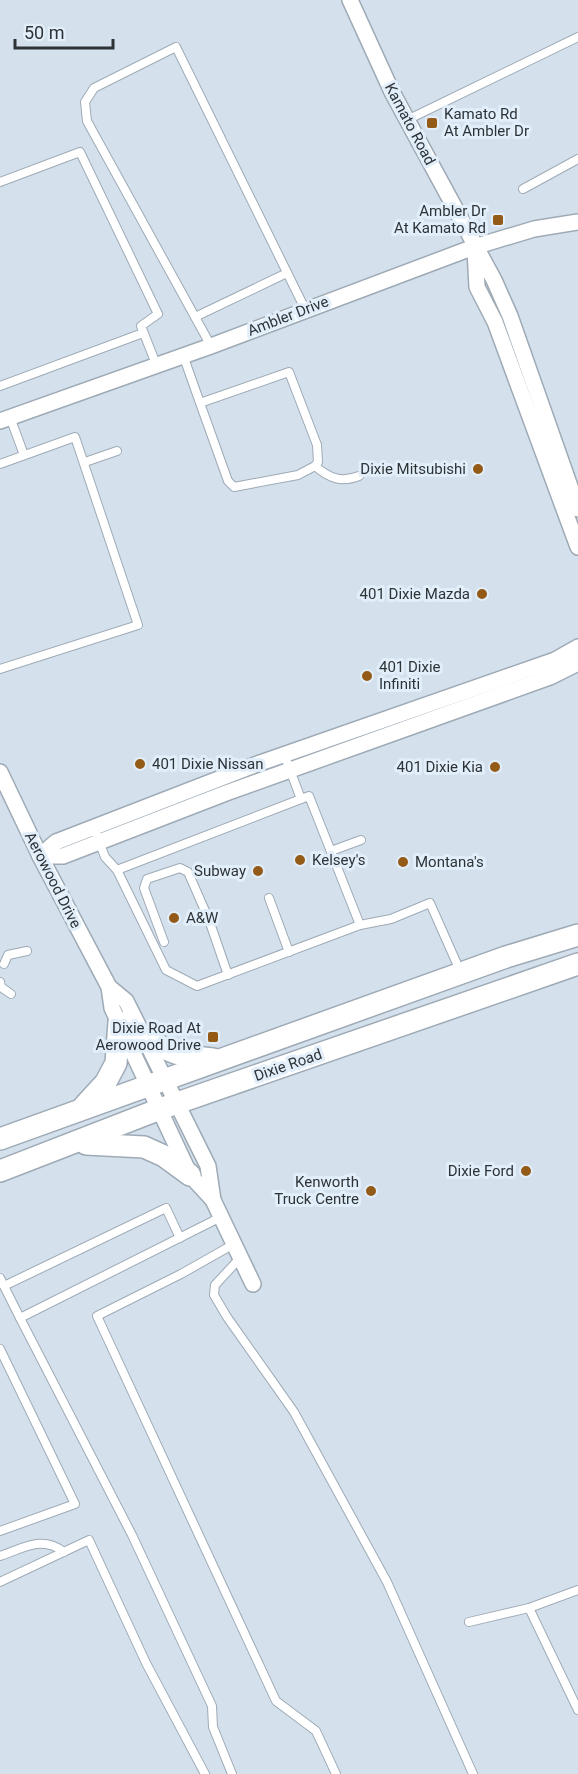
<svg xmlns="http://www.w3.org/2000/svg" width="578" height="1774" font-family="Roboto,sans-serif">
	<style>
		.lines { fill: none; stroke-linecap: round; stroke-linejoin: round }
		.lane-casing { stroke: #9eaab5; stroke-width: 10 }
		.street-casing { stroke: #9eaab5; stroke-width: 18 }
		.secondary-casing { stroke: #9eaab5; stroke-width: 24 }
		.lane { stroke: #fff; stroke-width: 8 }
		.street { stroke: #fff; stroke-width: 15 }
		.secondary { stroke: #fff; stroke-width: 21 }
		.poi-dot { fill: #945a17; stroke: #e2effa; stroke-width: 2 }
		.labels { text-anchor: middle; stroke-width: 6; stroke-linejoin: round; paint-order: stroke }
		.poi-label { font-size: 15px; fill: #2e3337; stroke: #e2effa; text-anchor: end }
		.street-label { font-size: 15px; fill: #2e3337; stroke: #e2effa }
	</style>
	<rect width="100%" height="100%" fill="#d4e1ed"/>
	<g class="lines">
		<defs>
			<g id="lane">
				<path d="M407,120L578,37"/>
				<path d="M0,182L80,152L158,314L141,326L156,364"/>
				<path d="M523,189L578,159"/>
				<path d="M195,317L287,273"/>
				<path d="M211,346L87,121L85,102L94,88L176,47L305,309"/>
				<path d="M183,355L200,403L289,372L317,445L318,462L315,466L298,475L234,487L228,481L200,403"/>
				<path d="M0,386L143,333"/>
				<path d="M10,417L24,455"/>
				<path d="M85,462L117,451"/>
				<path d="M0,464L75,437L138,625L0,669"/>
				<path d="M315,466C329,478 341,483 359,476"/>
				<path d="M284,754L301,799L309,796L360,925"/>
				<path d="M93,826L105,857L117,870L166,970L197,986L360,925L391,919L430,903L461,973"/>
				<path d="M331,851L361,840"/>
				<path d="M117,870L301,799"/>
				<path d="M269,898L289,952"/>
				<path d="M164,942L144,888L147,879L180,868L188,872L209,920L228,975"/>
				<path d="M4,964L8,955L27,951"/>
				<path d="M0,982L1,987L11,994"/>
				<path d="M221,1217L20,1318L132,1535L212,1706L213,1727L232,1774"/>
				<path d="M234,1244L181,1274L97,1316L276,1701L316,1731L336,1774"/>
				<path d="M241,1257L215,1285L214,1295L227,1317L294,1412L387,1582L473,1774"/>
				<path d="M0,1278L20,1318"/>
				<path d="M4,1286L166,1208L180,1238"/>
				<path d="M0,1349L75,1504L0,1531"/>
				<path d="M0,1556C24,1548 42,1535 64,1552"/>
				<path d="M0,1582L89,1540L146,1663L205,1774"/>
				<path d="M529,1608L578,1590"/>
				<path d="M469,1622L529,1608L578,1710"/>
			</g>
			<g id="street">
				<path d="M350,0L392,92L494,280L510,316L578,509"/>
				<path d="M475,250L477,287L495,322L578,547"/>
				<path d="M0,421L211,346L474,247L534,229L578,222"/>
				<path d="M0,772L40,856L109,987L112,1008L190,1175L213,1200L253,1284"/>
				<path d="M40,856L56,842L260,763L555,660L578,647"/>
				<path d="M40,856H63L226,793L550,677L578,663"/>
				<path d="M109,987L126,1001L208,1166L213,1200"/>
			</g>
			<g id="secondary">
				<path d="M142,1035C171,1054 179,1056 213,1059"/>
				<path d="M84,1106L106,1082L116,1063L119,1022"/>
				<path d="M0,1139L506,957L578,935"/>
				<path d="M86,1144L144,1147L164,1156L190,1175"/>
				<path d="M0,1171L160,1109L578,964"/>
			</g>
		</defs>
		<!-- lane casing -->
		<use href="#lane" class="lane-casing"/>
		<!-- street casing -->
		<use href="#street" class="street-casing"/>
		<!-- secondary casing -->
		<use href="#secondary" class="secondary-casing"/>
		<!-- lane -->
		<use href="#lane" class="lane"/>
		<!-- street -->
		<use href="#street" class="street"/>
		<!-- secondary -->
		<use href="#secondary" class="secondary"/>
	</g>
	<!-- markers -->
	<g class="poi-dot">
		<rect x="426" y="117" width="12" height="12" rx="3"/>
		<rect x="492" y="214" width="12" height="12" rx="3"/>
		<circle cx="478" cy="469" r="6"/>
		<circle cx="482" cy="594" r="6"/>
		<circle cx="367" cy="676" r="6"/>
		<circle cx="140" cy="764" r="6"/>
		<circle cx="495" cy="767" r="6"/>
		<circle cx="300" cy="860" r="6"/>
		<circle cx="403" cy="862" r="6"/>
		<circle cx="258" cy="871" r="6"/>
		<circle cx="174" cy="918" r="6"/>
		<rect x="207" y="1031" width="12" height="12" rx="3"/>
		<circle cx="526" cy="1171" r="6"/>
		<circle cx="371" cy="1191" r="6"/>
	</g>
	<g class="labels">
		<!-- poi labels -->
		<g class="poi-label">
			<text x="444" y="119" text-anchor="start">Kamato Rd<tspan x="444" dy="17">At Ambler Dr</tspan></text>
			<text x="486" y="216">Ambler Dr<tspan x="486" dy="17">At Kamato Rd</tspan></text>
			<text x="466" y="474">Dixie Mitsubishi</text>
			<text x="470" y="599">401 Dixie Mazda</text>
			<text x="379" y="672" text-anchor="start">401 Dixie<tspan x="379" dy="17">Infiniti</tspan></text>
			<text x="152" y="769" text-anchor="start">401 Dixie Nissan</text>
			<text x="483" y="772">401 Dixie Kia</text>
			<text x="312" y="865" text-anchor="start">Kelsey's</text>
			<text x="415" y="867" text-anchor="start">Montana's</text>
			<text x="246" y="876">Subway</text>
			<text x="186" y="923" text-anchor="start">A&amp;W</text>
			<text x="201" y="1033">Dixie Road At<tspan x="201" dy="17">Aerowood Drive</tspan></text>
			<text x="514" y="1176">Dixie Ford</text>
			<text x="359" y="1187">Kenworth<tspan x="359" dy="17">Truck Centre</tspan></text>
		</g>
		<!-- street labels -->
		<g class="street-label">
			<text transform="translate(410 124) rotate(62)" y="5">Kamato Road</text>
			<text transform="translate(288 316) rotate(-21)" y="5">Ambler Drive</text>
			<text transform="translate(53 880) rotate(63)" y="5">Aerowood Drive</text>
			<text transform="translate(288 1065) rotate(-19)" y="5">Dixie Road</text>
		</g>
	</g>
	<!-- scale -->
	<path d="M15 39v9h98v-9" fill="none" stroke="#2e3337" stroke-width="3"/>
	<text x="24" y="39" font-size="18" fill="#2e3337" stroke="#e2effa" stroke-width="4.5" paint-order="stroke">50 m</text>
</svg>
